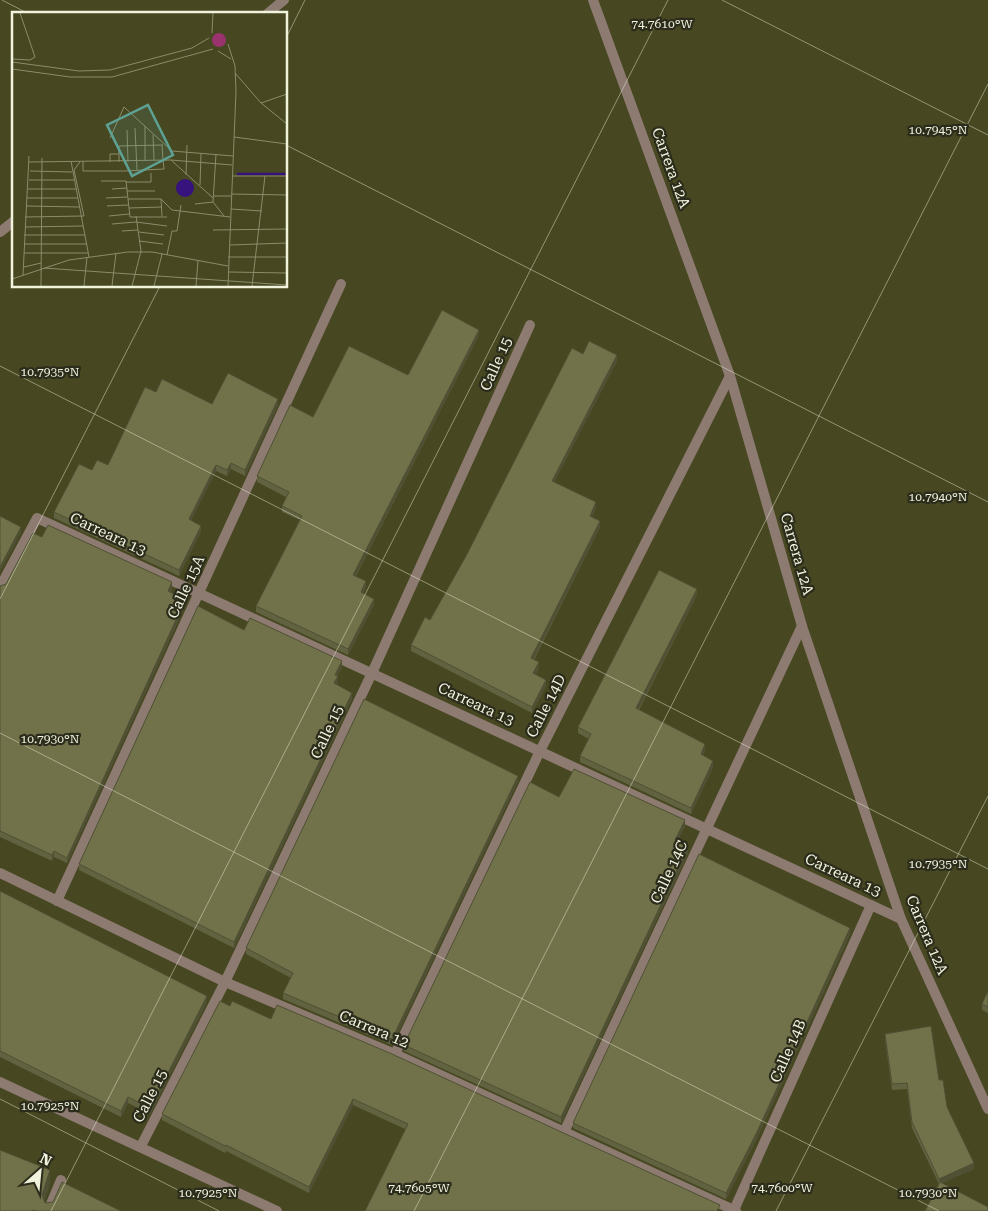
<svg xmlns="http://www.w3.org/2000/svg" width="988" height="1211" font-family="'Roboto Serif',serif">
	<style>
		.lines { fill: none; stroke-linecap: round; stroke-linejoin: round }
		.minor { stroke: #8d7b72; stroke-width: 10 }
		.wall { fill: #616240 }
		.shaded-wall { fill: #4f5034 }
		.building { fill: #71724a; stroke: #4f5034 }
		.ticks { fill: none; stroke: #f2f3dd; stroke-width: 1; stroke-opacity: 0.45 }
		.labels { text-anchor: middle; stroke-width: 4.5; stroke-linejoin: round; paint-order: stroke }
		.street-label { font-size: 15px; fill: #f2f3dd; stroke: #2c2c1c }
		.inset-river { fill: none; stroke: #37137e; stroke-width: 2.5 }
		.inset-road { fill: none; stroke: #8b8c6c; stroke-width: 1 }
		.view { fill: #5ea295; fill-opacity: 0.15; stroke: #5ea295; stroke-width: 2.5 }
		.inset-edge { fill: none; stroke: #f2f3dd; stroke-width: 2.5 }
		.ticks-label { font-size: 12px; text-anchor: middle; fill: #f2f3dd; stroke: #2c2c1c; stroke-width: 4.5; stroke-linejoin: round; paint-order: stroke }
	</style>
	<rect width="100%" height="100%" fill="#474721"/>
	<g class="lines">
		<!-- minor -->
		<g class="minor">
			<path d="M593,0L730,376L802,626L901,919L988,1109"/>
			<path d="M267,14L284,0"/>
			<path d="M0,232L14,221"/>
			<path d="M0,587L37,518L901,919"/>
			<path d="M0,873L225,982L395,1054L736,1211"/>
			<path d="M57,901L341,284"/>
			<path d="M395,1054L540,751L730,376"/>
			<path d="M0,1082L277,1211"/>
			<path d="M564,1132L802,626"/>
			<path d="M141,1146L225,982L372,673L530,325"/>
			<path d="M734,1210L871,905"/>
			<path d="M48,1211L61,1180"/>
		</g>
	</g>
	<!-- wall -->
	<g class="wall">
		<path d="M479,335L356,576L366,587L363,593L374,605L348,655L256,612V606L300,520L282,512V506L286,497L257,482V476L313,417L408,375Z"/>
		<path d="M583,354L617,361L554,482L596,508L592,517L600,527L534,660L539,668L536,674L546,686L532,713L411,651V645L430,620Z"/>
		<path d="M156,392L212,404L278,405L245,476L231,469L227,476L216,471L191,520L201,531L179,576L54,518V512L92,470L108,465Z"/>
		<path d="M42,537L172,588L171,592L185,606L67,863L54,857L52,861L0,837V586L6,584Z"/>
		<path d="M697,595L639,710L705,749L703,755L713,767L691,814L580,762V756L589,739L578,733V727Z"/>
		<path d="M244,630L342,667L337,676L338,682L337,685L352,699L234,948L79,870V864Z"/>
		<path d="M518,781L392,1045L283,999V993L291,978L246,954V948Z"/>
		<path d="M559,797L685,826L677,841L688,853L561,1123L404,1051V1045Z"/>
		<path d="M0,891L207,1002L150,1114L128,1103L121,1117L0,1057Z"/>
		<path d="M850,934L757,1138L726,1199L573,1128V1123Z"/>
		<path d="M988,991V1013L982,1010V1004Z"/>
		<path d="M230,1006L271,1019L720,1211L405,1129L353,1105L309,1193L226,1151L225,1153L162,1120V1114Z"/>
		<path d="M885,1034L939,1080L947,1107L974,1169L939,1184L912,1128L907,1089L892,1090L885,1040Z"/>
	</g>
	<!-- shaded-wall -->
	<g class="shaded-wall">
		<path d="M479,330V335L353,581V575Z"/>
		<path d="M617,355V361L552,487V481Z"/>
		<path d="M278,399V405L245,476V470Z"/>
		<path d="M231,463V469L227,476V470Z"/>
		<path d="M216,465V471L189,525V519Z"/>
		<path d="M596,502V508L590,522V516Z"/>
		<path d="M600,521V527L531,664V658Z"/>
		<path d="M201,526V531L179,576V570Z"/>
		<path d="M21,527V533L0,572V567Z"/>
		<path d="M366,581V587L361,598V592Z"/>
		<path d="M172,582V588L168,597V591Z"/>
		<path d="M697,589V595L636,714V708Z"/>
		<path d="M374,599V605L348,655V649Z"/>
		<path d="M185,600V606L67,863V858Z"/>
		<path d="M342,661V667L335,681V675Z"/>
		<path d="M539,662V668L533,679V673Z"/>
		<path d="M338,676V682L334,689V683Z"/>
		<path d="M546,680V686L532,713V707Z"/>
		<path d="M352,693V699L234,948V942Z"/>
		<path d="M705,744V749L701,760V754Z"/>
		<path d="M713,761V767L691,814V808Z"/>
		<path d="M518,776V781L392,1045V1039Z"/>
		<path d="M685,820V826L675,846V840Z"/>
		<path d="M688,847V853L561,1123V1117Z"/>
		<path d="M54,851V857L52,861V855Z"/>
		<path d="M850,928V934L757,1138L726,1199V1193Z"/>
		<path d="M207,996V1002L150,1114V1108Z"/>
		<path d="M128,1097V1103L121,1117V1111Z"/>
		<path d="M353,1099V1105L309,1193V1187Z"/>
		<path d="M974,1163V1169L939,1185V1179Z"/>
		<path d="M50,1170V1184L42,1209V1195Z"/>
	</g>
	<!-- building -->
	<g class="building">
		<path d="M442,310L479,330L353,575L366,581L361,592L374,599L348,649L256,606L302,516L282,506L289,492L257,476L290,405L313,417L349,346L408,375Z"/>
		<path d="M589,341L617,355L552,481L596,502L590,516L600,521L531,658L539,662L533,673L546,680L532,707L411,645L425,617L430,620L466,556L572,348L583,354Z"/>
		<path d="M228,373L278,399L245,470L231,463L227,470L216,465L189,519L201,526L179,570L54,512L79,464L92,470L97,460L108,465L145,387L156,392L162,379L212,404Z"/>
		<path d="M0,516L21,527L0,567Z"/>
		<path d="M48,525L172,582L168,591L185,600L67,858L54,851L52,855L0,831V586L6,584L33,533L42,537Z"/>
		<path d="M659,570L697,589L636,708L705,744L701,754L713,761L691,808L580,756L591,734L578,727Z"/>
		<path d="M198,606L244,630L250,618L342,661L335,675L338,676L334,683L352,693L234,942L79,864Z"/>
		<path d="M364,699L518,776L392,1039L283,993L293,973L246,948Z"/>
		<path d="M574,769L685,820L675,840L688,847L561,1117L404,1045L530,782L559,797Z"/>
		<path d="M699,854L850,928L757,1132L726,1193L573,1123Z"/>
		<path d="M0,891L207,996L150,1108L128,1097L121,1111L0,1051Z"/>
		<path d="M988,991V1007L982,1004Z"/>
		<path d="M220,1001L230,1006L232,1001L271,1019L277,1005L392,1054L720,1205L717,1211H365L408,1124L353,1099L309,1187L226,1145L225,1146L162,1114Z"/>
		<path d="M931,1026L939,1080H943L947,1107L974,1163L939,1179L912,1122L907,1083L892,1084L885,1034Z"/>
		<path d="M0,1150L50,1170L42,1195L45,1203L53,1202L62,1182L121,1211H36L33,1210V1211H0Z"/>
		<path d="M940,1182L988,1207V1211H925Z"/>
	</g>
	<!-- ticks -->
	<path class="ticks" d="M2,0L29,14M722,0L988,135M286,38L305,0M286,145L988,502M0,366L988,869M0,599L160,286M0,733L939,1211M0,1099L219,1211M51,1211L668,0M414,1211L988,84M776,1211L988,796"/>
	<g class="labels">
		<!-- street labels -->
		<g class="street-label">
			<text transform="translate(671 168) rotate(70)" y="5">Carrera 12A</text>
			<text transform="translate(496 364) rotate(-66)" y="5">Calle 15</text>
			<text transform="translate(108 534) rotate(25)" y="5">Carreara 13</text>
			<text transform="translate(797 554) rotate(74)" y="5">Carrera 12A</text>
			<text transform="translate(186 587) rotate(-65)" y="5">Calle 15A</text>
			<text transform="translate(476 704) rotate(25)" y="5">Carreara 13</text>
			<text transform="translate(546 706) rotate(-63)" y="5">Calle 14D</text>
			<text transform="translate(327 732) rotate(-65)" y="5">Calle 15</text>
			<text transform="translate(669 872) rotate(-65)" y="5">Calle 14C</text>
			<text transform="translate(843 875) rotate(25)" y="5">Carreara 13</text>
			<text transform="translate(927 935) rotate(67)" y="5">Carrera 12A</text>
			<text transform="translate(374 1029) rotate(23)" y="5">Carrera 12</text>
			<text transform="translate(788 1051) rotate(-66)" y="5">Calle 14B</text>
			<text transform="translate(150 1096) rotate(-63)" y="5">Calle 15</text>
		</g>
	</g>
	<!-- overview -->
	<g transform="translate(12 12)">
		<rect width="275" height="275" fill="#474721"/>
		<path d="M200 28a7 7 0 1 1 14 0a7 7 0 1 1-14 0Z" fill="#9a336d"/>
		<path d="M164 176a9 9 0 1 1 18 0a9 9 0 1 1-18 0Z" fill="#37137e"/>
		<path class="inset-river" d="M225,162H275"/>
		<path class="inset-road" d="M200,21L201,1M206,39L219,47M0,47L18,48L23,45L8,1M0,50L67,59L98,58L180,36L197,26M0,57L58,65H100L201,37M223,61L249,91L275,112M249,91L275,82M133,114V149M123,116L125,158M115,118L116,150M141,123L142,148M222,125L275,132M98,126L112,95L160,139L221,144M150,133L151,148M204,142L201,190L212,204M159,148L201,186M59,149L77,245M71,149V159H112L152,157L151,148M17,150L159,148L220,153M98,150V142H107M107,150V134L151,133M18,159L60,160M174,163L175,133M221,164H275M17,168H62M89,169H114L118,205H155M114,170H139V161M188,173L189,142M16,177H64M100,177L115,176M115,179H143M219,182L275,183M202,184H219M15,186H66M94,186L115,185M116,187H149M149,187L160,198L218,205M149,187L150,204M183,192L201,190M14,194L68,195M95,194L116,193M117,196L150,195M219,197L250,199M97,204L117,202M13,205L72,204L62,158L68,150M100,212L124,210L155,214M13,215L71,214M201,218L275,217M110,219L126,218M127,220L152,223M12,223H73M127,229L151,232M12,232H75M218,233L275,231M12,241H76M155,243L160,219H165L169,193M216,245H275M12,255L29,251M32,256L275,273M216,260L275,261M11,263L17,144M0,267L57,248L116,240H140L216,254M29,274L30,146M72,274L75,245M100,274L104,241M120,274L129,239L124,204M142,274L150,242M184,274L186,249M216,274L224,79L223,54L216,32M240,274L253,164"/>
		<path class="view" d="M136,93L161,143L120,164L95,113Z"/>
		<rect width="275" height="275" class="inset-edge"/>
	</g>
	<g class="ticks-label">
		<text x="662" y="28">74.7610°W</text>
		<text x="938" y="134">10.7945°N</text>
		<text x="50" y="376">10.7935°N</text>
		<text x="938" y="501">10.7940°N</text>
		<text x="50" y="743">10.7930°N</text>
		<text x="938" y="868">10.7935°N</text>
		<text x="50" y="1110">10.7925°N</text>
		<text x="419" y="1192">74.7605°W</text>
		<text x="782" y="1192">74.7600°W</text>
		<text x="208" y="1197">10.7925°N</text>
		<text x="928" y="1197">10.7930°N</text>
	</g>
	<!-- north arrow -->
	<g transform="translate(40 1171) rotate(27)" stroke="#2c2c1c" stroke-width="4" paint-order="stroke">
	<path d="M0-4L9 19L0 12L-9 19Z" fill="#f2f3dd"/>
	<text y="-8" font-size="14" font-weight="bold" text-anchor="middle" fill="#f2f3dd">N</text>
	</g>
</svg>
